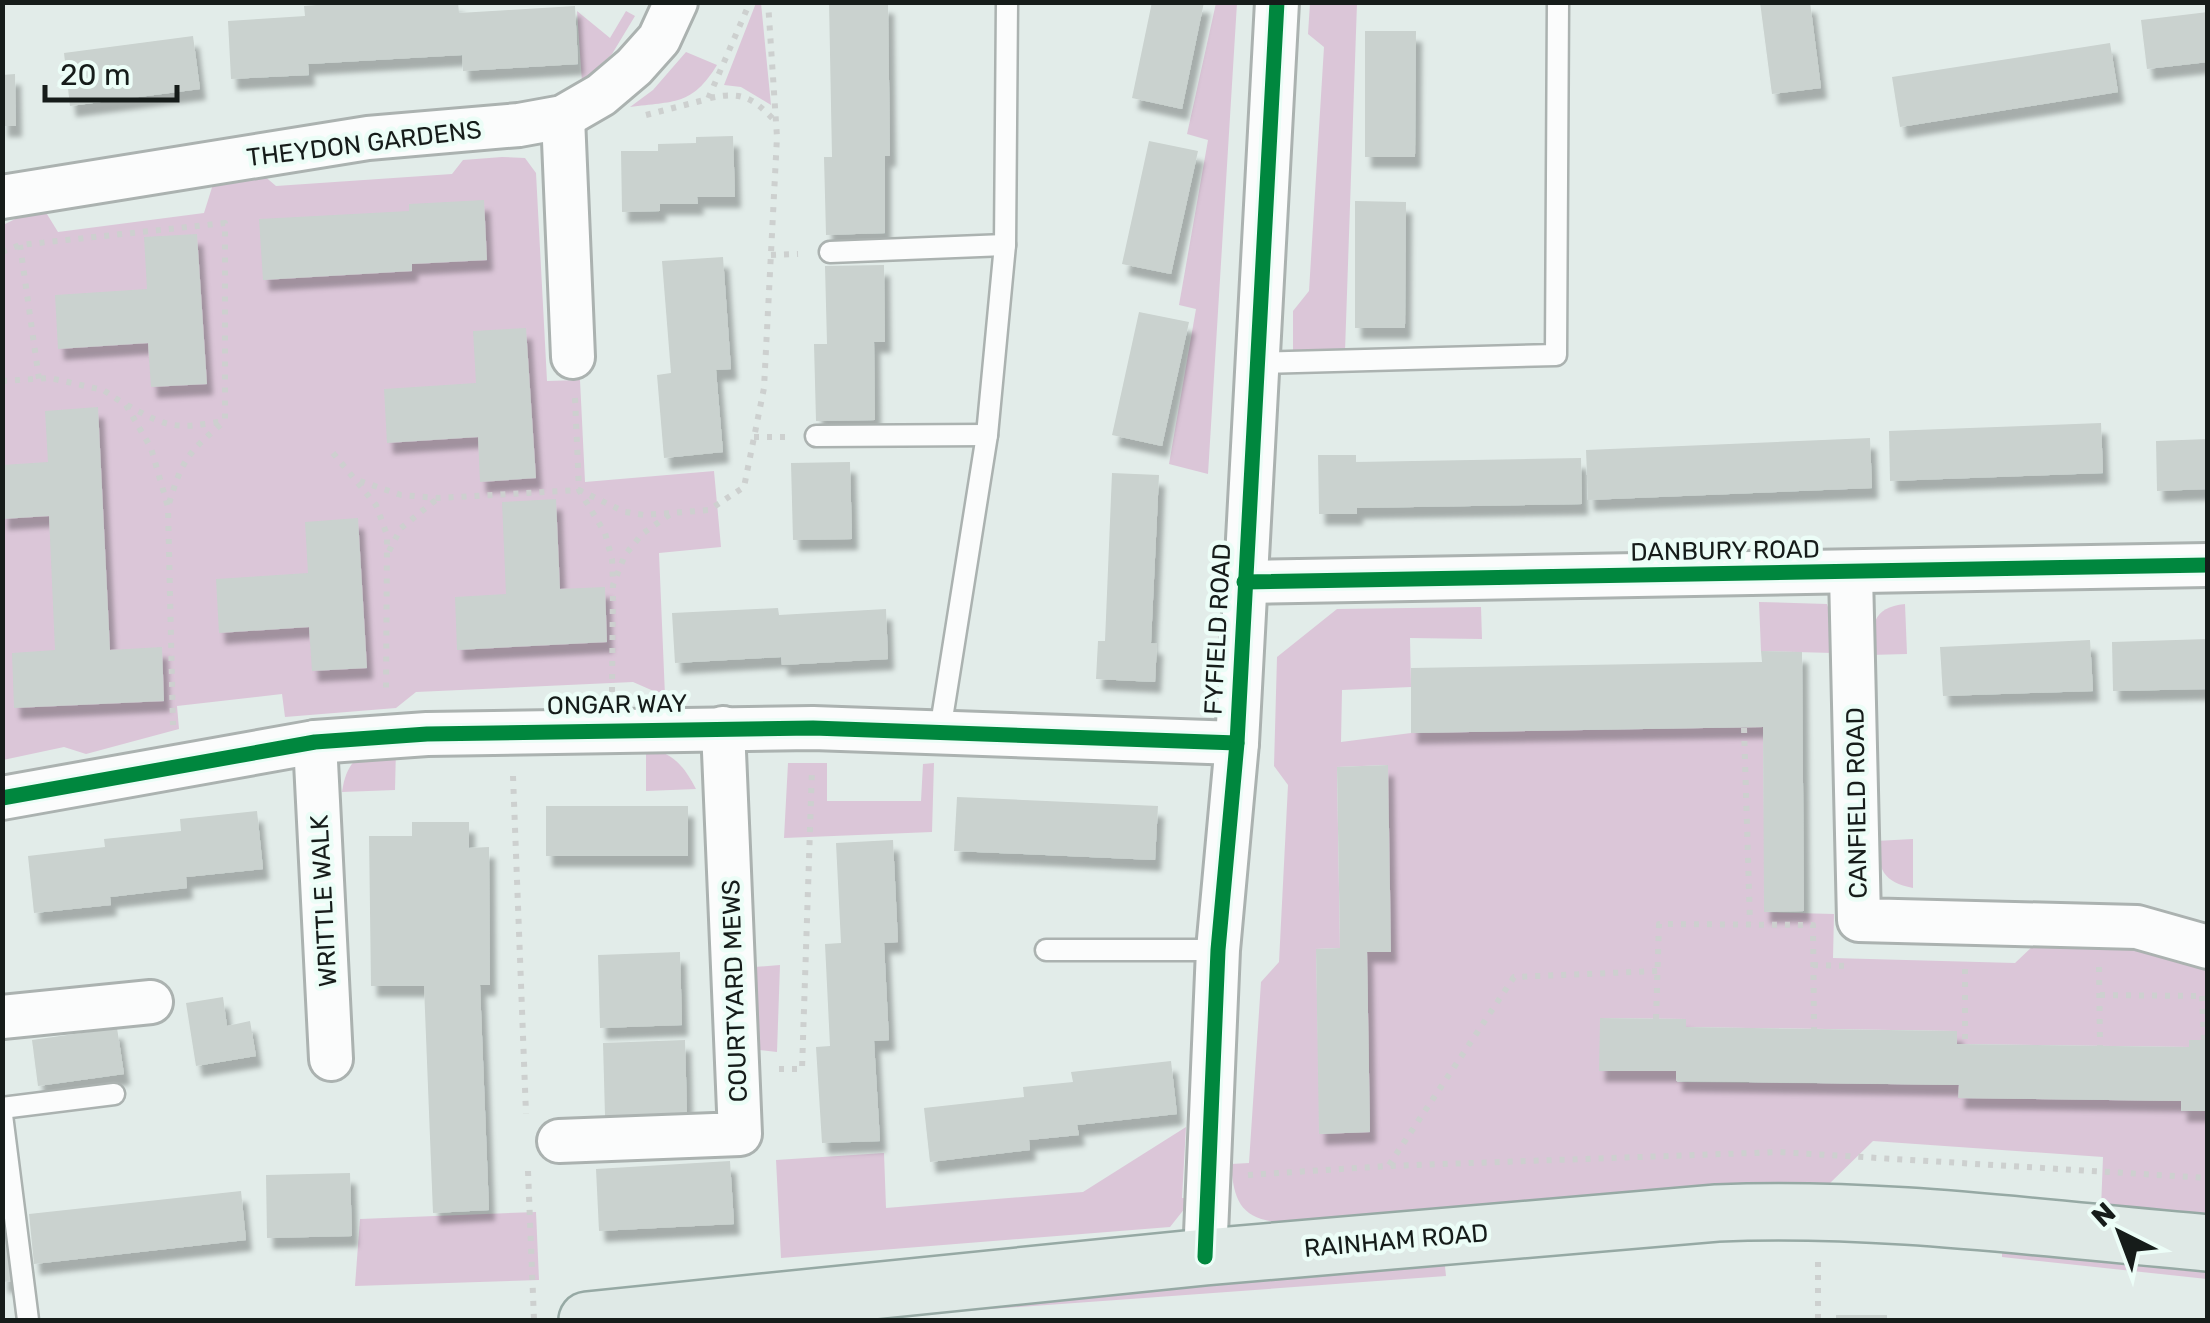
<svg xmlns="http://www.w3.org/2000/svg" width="2210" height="1323" font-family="Rubik,sans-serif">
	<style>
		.green { fill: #dbc6d8; fill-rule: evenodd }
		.building { fill: #cad2cf; filter: url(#shadow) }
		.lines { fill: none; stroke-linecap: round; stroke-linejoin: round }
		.service-casing { stroke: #abb2b0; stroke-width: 25 }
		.minor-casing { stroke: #abb2b0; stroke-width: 48 }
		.primary-casing { stroke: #96a9a4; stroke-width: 60 }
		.path { stroke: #cdd0cf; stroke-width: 6; stroke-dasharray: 5 8; stroke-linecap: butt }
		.service { stroke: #fbfcfc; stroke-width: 20 }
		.minor { stroke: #fbfcfc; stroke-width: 42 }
		.primary { stroke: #dfe9e6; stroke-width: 55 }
		.cycleway-casing { stroke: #ecfdf7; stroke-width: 21 }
		.cycleway { stroke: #00873e; stroke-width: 15 }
		.labels { text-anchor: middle; stroke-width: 9; stroke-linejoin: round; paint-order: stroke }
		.street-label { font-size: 25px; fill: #161c1a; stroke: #ecfdf7 }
	</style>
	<defs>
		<filter id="shadow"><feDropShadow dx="6" dy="11" stdDeviation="2.5" flood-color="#0004"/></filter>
	</defs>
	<rect width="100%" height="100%" fill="#e2ece9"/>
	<!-- green -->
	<g class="green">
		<path d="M756,3H761L771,105L741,87L724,85Z"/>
		<path d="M1216,3H1237L1208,474L1169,464L1196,309L1179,305L1208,140L1187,134Z"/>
		<path d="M1310,3H1357L1345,351L1293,353V311L1309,291L1324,47L1308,34Z"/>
		<path d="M577,11L610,38L626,11L635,16L612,54L582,82Z"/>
		<path d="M686,52L717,65C692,106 674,101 630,107L653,90Z"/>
		<path d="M502,157L525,158L536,173L547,381L580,380L585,482L714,471L721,547L659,553L665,696L633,682L416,692L396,708L285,717L282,694L177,706L179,729L86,754L64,747L3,760V225L42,206L58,232L204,213L214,181L262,174L276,186L452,174L463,160Z"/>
		<path d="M1759,602L1827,604L1832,620L1833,653L1761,651Z"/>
		<path d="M1905,604L1907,654L1870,655C1871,627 1872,607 1905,604Z"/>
		<path d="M1481,607L1482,639L1410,638L1411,687L1342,690L1341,742L1411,733L1763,727L1765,912L1834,914L1833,958L2015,963L2036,943L2145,949L2207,965V1040H2190L2189,1047L1957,1044L1956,1031L1686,1027L1685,1019L1600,1018V1071H1676L1677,1082L1959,1085V1098L2181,1101V1111H2207V1215L2101,1209L2103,1157L1873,1141L1827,1186L1283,1223C1242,1219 1234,1204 1231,1164L1249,1163L1261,982L1279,962L1288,785L1274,766L1277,657L1337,609ZM1387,765L1367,952L1370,1132L1320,1134L1316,949L1340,948L1337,767Z"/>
		<path d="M396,748L395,790L342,792C347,757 363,750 396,748Z"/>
		<path d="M646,749C672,751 684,766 696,789L646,791Z"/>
		<path d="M788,763H827V801H921L923,764L934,763L932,832L784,838Z"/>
		<path d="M1913,839V888C1883,882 1879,870 1876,841Z"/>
		<path d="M780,965L777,1052L759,1050L754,967Z"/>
		<path d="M1186,1127L1182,1198H1193L1170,1227L781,1258L776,1160L884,1153L886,1208L1083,1192Z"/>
		<path d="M536,1212L539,1280L355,1286L360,1219Z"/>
		<path d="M2002,1253L2207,1269V1279L2002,1257Z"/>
		<path d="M1444,1257L1446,1276L895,1316Z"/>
	</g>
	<!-- building -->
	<g class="building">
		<path d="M354,2H458L459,13L575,6L578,64L463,71L462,55L308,64L309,75L231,79L228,21L305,16L304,6Z"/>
		<path d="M829,2L888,3L890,156H885V233L826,235L824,157H832Z"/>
		<path d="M1152,2H1204L1182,109L1132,98Z"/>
		<path d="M1760,2H1810L1821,88L1772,94Z"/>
		<path d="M2208,12V62L2147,69L2141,20Z"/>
		<path d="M1365,31H1416L1415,157H1365Z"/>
		<path d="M193,36L200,89L70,106L64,53Z"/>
		<path d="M2110,43L2118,92L1900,127L1892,77Z"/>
		<path d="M15,74L16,126H2V75Z"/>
		<path d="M733,136L735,197H697L698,204H660V211L622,212L621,151H658V144L696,143V137Z"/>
		<path d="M1149,141L1198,151L1171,274L1122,264Z"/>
		<path d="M484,200L487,260L412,264V271L263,280L259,219L409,211V204Z"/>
		<path d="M1355,201L1406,202L1405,328H1355Z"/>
		<path d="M197,234L207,384L151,387L148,343L58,349L55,295L147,289L144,237Z"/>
		<path d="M723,257L731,369L716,370L723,452L664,458L657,375L671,373L662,261Z"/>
		<path d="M884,265L885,342H874L875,420L816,421L814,344H827L825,266Z"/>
		<path d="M1139,312L1189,322L1162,446L1112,435Z"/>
		<path d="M526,328L536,478L480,482L478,437L387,443L384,389L476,383L473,331Z"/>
		<path d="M98,407L110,650L162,647L164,701L14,708L12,653L55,650L49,516L2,519V465L48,462L45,411Z"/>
		<path d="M2101,423L2103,473L1890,481L1889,431Z"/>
		<path d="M1870,438L1872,488L1588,500L1586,450Z"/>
		<path d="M2208,439V489L2157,491L2156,441Z"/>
		<path d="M1318,455H1356V462L1581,458L1582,504L1357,508V514H1319Z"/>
		<path d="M850,462L852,539L793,540L791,463Z"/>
		<path d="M1112,473L1159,475L1151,643L1157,644L1155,682L1096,679L1098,641H1105Z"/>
		<path d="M556,499L560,589L605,587L607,642L457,650L455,597L506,594L502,502Z"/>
		<path d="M358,518L367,668L312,671L309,627L219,633L216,579L308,573L305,522Z"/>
		<path d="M778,608L779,615L886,609L888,659L782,665L781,657L675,663L672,613Z"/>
		<path d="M2208,639V689L2113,691L2112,642Z"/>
		<path d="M2090,640L2093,691L1943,696L1940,647Z"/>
		<path d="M1761,651L1802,652L1804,911L1764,912L1763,727L1411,733V668L1762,662Z"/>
		<path d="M1388,765L1391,952H1367L1370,1132L1319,1134L1316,949L1340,948L1337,767Z"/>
		<path d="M957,797L1158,806L1155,860L954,851Z"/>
		<rect x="546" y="806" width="142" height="50"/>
		<path d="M257,811L263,869L186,877L187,888L110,897L111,905L34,913L28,856L105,847L104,839L181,831L180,819Z"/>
		<path d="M412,822H469V848L489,847L490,985H480L489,1210L433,1213L424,986H371L369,836H412Z"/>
		<path d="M893,840L898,942L884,943L889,1040L874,1041L880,1141L822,1143L816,1047L830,1046L825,944L841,943L836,843Z"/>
		<path d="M680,952L682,1025L600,1028L598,955Z"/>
		<path d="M223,997L227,1026L250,1021L256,1056L196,1066L186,1003Z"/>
		<path d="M1600,1018L1686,1019V1027L1957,1031V1044L2189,1047V1040H2208V1111H2181V1101L1958,1098L1959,1085L1676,1081V1071H1599Z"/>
		<path d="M117,1028L124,1074L38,1086L32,1040Z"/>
		<path d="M685,1040L687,1113L605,1116L603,1043Z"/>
		<path d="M1171,1061L1177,1114L1077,1125L1079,1135L1029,1140L1030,1150L930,1162L924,1108L1024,1097L1023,1087L1073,1082L1071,1072Z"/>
		<path d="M730,1161L734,1224L599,1231L596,1169Z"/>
		<path d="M350,1173L352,1236L267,1238L266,1175Z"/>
		<path d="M241,1191L246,1240L34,1264L29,1214Z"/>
		<path d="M11,1231L15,1281L2,1282V1232Z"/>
		<rect x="1836" y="1315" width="51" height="5"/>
	</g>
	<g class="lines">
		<defs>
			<g id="service">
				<path d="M830,252L1005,245"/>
				<path d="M1256,363L1556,355L1558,2"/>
				<path d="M816,436L987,435"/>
				<path d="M940,731L987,435L1005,245L1007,2"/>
				<path d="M1046,950H1218"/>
				<path d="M2,1108L114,1094"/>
				<path d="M2,1115L28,1320"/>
			</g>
			<g id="minor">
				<path d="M563,117L573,357"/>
				<path d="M2,197L368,138L519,125L563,117L601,95L634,67L659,39L676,2"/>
				<path d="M1851,574L1859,920L2137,927L2208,947"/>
				<path d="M1244,582L2208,565"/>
				<path d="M315,742L331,1059"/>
				<path d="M2,798L315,742L427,734L813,728L1237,743"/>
				<path d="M2,1017L151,1002"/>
				<path d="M559,1141L740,1134L723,728"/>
				<path d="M1205,1257L1218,950L1237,743L1277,2"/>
			</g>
			<path id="primary" d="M587,1320L1205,1257L1717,1213C1880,1206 2045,1229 2208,1243"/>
		</defs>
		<!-- service casing -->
		<use href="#service" class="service-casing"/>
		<!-- minor casing -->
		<use href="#minor" class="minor-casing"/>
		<!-- primary casing -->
		<use href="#primary" class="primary-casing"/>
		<!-- path -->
		<g class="path">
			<path d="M710,98C743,91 753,98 776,122"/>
			<path d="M646,115L708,99L750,2"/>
			<path d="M20,245L39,379"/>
			<path d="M2,252L20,245L225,223V421C187,453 182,460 168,507"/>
			<path d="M771,255L798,254"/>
			<path d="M2,381L50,378L103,390L126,405L151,448L168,507L173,725"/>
			<path d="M575,398L579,490L605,533L612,559L613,582"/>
			<path d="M127,405C170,429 177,429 224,421"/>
			<path d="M754,437H785"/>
			<path d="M333,453L376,505L387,535L386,694"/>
			<path d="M360,481L401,495L438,498L579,490L625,512L644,515L671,513"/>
			<path d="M389,551L401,528L437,499"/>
			<path d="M612,692L613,585L625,555L642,534L672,513L709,510L744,487L764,388L777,137L768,2"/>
			<path d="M1744,728L1750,923"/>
			<path d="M513,776L526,1114"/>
			<path d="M1813,965L1852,966"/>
			<path d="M2099,967L2100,1046"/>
			<path d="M1965,969V1043"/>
			<path d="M2100,995L2202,996"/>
			<path d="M2202,996L2204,1040"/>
			<path d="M1656,1019L1659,924L1813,925L1814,1029"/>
			<path d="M779,1069H802L812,769"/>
			<path d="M1389,1165L1514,977L1658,971"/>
			<path d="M528,1171L534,1320"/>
			<path d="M1248,1175L1388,1166L1779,1152L2208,1178"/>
			<path d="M1818,1262V1320"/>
		</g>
		<!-- service -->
		<use href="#service" class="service"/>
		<!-- minor -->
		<use href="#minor" class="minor"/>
		<!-- primary -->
		<use href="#primary" class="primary"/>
		<defs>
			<g id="cycleway">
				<path d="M1244,582L2208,565"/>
				<path d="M2,798L315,742L427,734L813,728L1237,743"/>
				<path d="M1205,1257L1218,950L1237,743L1277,2"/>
			</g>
		</defs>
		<!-- cycleway casing -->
		<use href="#cycleway" class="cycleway-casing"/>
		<!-- cycleway -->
		<use href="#cycleway" class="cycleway"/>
	</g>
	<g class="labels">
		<!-- street labels -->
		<g class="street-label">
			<text transform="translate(364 143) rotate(-7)" y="9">THEYDON GARDENS</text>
			<text transform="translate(1725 550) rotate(-1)" y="9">DANBURY ROAD</text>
			<text transform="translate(1217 629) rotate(-87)" y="9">FYFIELD ROAD</text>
			<text transform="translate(617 704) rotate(-1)" y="9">ONGAR WAY</text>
			<text transform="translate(1856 803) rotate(-91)" y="9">CANFIELD ROAD</text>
			<text transform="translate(323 901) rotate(-93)" y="9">WRITTLE WALK</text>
			<text transform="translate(734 991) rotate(-92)" y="9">COURTYARD MEWS</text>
			<text transform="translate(1396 1240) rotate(-5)" y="9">RAINHAM ROAD</text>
		</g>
	</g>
	<!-- border -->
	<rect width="2210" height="1323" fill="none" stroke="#161c1a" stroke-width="10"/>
	<!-- north arrow -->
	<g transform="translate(2120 1233) rotate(318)" stroke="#ecfdf7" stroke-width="8" paint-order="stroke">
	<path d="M0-8L18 38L0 25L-18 38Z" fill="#161c1a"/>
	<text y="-15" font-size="28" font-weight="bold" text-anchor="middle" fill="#161c1a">N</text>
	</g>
	<!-- scale -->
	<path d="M45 85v15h132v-15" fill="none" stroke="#161c1a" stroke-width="5"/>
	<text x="60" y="85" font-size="30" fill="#161c1a" stroke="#ecfdf7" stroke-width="8" paint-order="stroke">20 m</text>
</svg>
